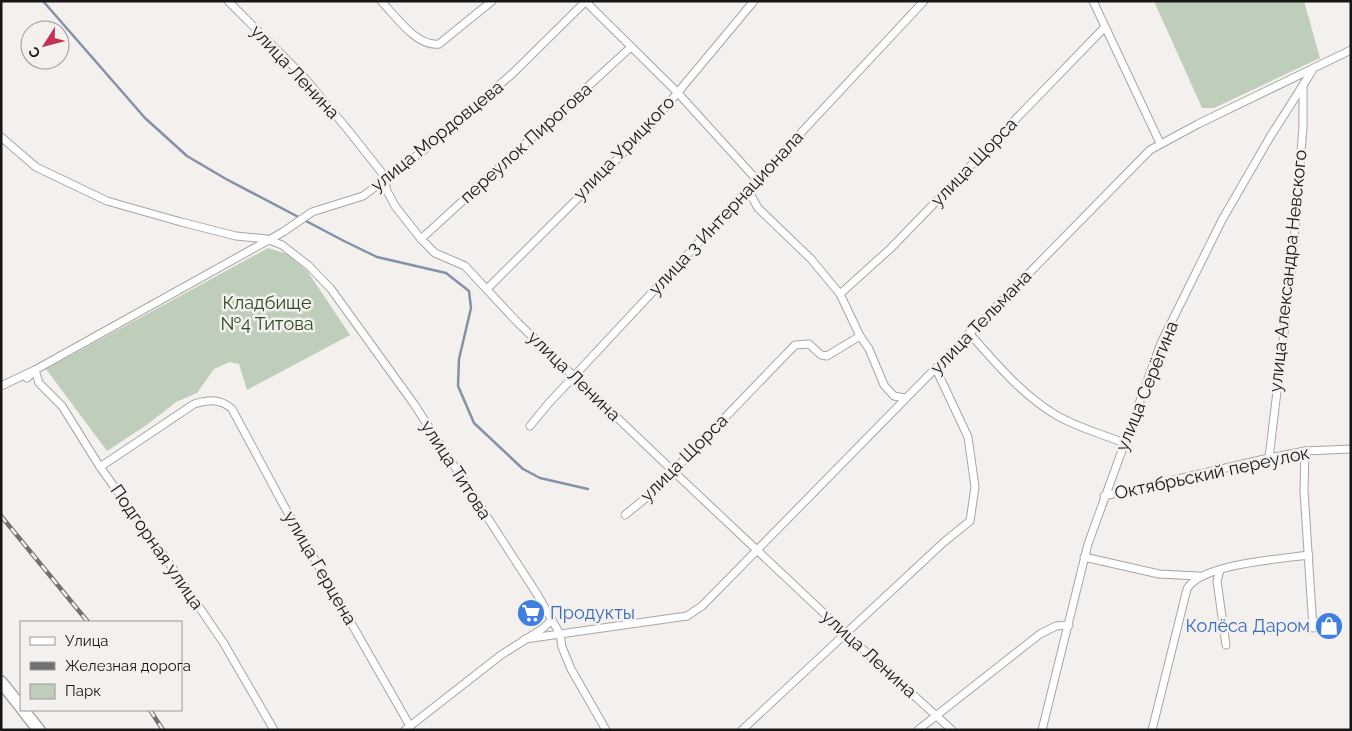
<svg xmlns="http://www.w3.org/2000/svg" width="1352" height="731" font-family="Raleway,sans-serif">
	<style>
		.green { fill: #beceba }
		.lines { fill: none; stroke-linecap: round; stroke-linejoin: round }
		.stream { stroke: #8491a6; stroke-width: 2.5 }
		.street-casing { stroke: #a8a5a3; stroke-width: 9 }
		.primary-casing { stroke: #a8a5a3; stroke-width: 14 }
		.street { stroke: #fff; stroke-width: 7 }
		.primary { stroke: #fff; stroke-width: 11 }
		.rail-casing { stroke: #73716f; stroke-width: 4.5 }
		.rail { stroke: #f3f0ee; stroke-width: 2.5; stroke-dasharray: 8; stroke-linecap: butt }
		.labels { text-anchor: middle; stroke-width: 5; stroke-linejoin: round; paint-order: stroke }
		.street-label { font-size: 18px; fill: #181716; stroke: #f3f0ee }
		.park-label { font-size: 18px; fill: #2a4b23; stroke: #f3f0ee }
		.shop-label { font-size: 18px; fill: #366cbe; stroke: #f3f0ee; text-anchor: start }
	</style>
	<rect width="100%" height="100%" fill="#f3f0ee"/>
	<!-- green -->
	<g class="green">
		<path d="M1154,1H1304L1320,58L1214,108H1202Z"/>
		<path d="M268,248L287,254L308,272L350,335L247,390L239,364L230,362L214,369L197,393L176,402L148,424L107,451L46,369Z"/>
	</g>
	<g class="lines">
		<!-- stream -->
		<path class="stream" d="M43,1L145,118L187,156L226,179L344,241L377,257L446,273L469,291L471,308L459,359L458,386L474,423L523,469L540,478L588,489"/>
		<defs>
			<g id="street">
				<path d="M228,1L304,77L348,130L386,178V189L395,206L421,239L435,253L465,266L518,323L673,471L846,634L952,730"/>
				<path d="M381,1C396,16 416,47 439,44L492,1"/>
				<path d="M1093,1L1160,143"/>
				<path d="M586,2L677,92L756,179"/>
				<path d="M1,137L36,167L107,201L181,222L236,236L267,239L282,245L309,266L331,289L414,404L537,594L560,634L562,647L571,669L606,730"/>
				<path d="M748,190L758,208L811,259L840,294L860,336L869,349L884,385L894,396L905,398"/>
				<path d="M421,239L631,47"/>
				<path d="M488,288L649,127L754,1"/>
				<path d="M840,294L891,248L1104,28"/>
				<path d="M969,333C996,363 1021,394 1056,415C1076,427 1102,434 1124,443"/>
				<path d="M27,378L35,370L283,232L312,212L363,196L424,150L512,74L586,1"/>
				<path d="M1,386L35,370L39,383L62,406L100,467L165,557L223,642L274,730"/>
				<path d="M530,426L548,404L924,1"/>
				<path d="M1305,451L1304,491L1313,628"/>
				<path d="M1269,458L1292,266L1303,127V85"/>
				<path d="M100,467L194,404C208,400 220,398 232,409L283,504L410,726"/>
				<path d="M1104,496L1269,458L1305,451L1351,449"/>
				<path d="M625,515L653,492L795,345L809,344L821,355L827,356L860,336"/>
				<path d="M1084,557L1159,574L1199,576"/>
				<path d="M1220,570L1217,581L1226,645"/>
				<path d="M525,639L687,616L702,606L1150,150L1198,124L1351,50"/>
				<path d="M405,730L501,655L542,629L552,620"/>
				<path d="M742,730L944,542L970,521L975,487L968,437L936,369"/>
				<path d="M918,730L1040,634L1056,626L1069,625"/>
				<path d="M1042,730L1088,544L1161,343L1222,220L1270,137L1312,71"/>
				<path d="M1152,730L1187,589C1201,564 1280,559 1309,555"/>
			</g>
			<g id="primary">
				<path d="M1,682L21,707"/>
				<path d="M23,710L39,730"/>
			</g>
		</defs>
		<!-- street casing -->
		<use href="#street" class="street-casing"/>
		<!-- primary casing -->
		<use href="#primary" class="primary-casing"/>
		<!-- street -->
		<use href="#street" class="street"/>
		<!-- primary -->
		<use href="#primary" class="primary"/>
		<defs>
			<g id="rail">
				<path d="M1,516L88,622"/>
				<path d="M150,710L163,730"/>
			</g>
		</defs>
		<!-- rail casing -->
		<use href="#rail" class="rail-casing"/>
		<!-- rail -->
		<use href="#rail" class="rail"/>
	</g>
	<!-- icons -->
	<defs>
		<symbol id="supermarket-disc" viewBox="-11 -11 22 22"><circle r="9.5" fill="#3f7fe0" stroke="#f3f0ee"/><path d="M-6-5.5h2.5l.6 2H6L4.5 2H-2.5L-4.4-4H-6ZM-1.5 3.2a1.3 1.3 0 1 0 .1 0ZM3 3.2a1.3 1.3 0 1 0 .1 0Z" fill="#fff"/></symbol>
		<symbol id="shop-disc" viewBox="-11 -11 22 22"><circle r="9.5" fill="#3f7fe0" stroke="#f3f0ee"/><path d="M-5-2.5h2.3a2.7 3.5 0 0 1 5.4 0H5L5.5 6h-11ZM-1.5-2.5h3a1.5 2.3 0 0 0-3 0Z" fill="#fff"/></symbol>
	</defs>
	<g fill-rule="evenodd">
		<use href="#supermarket-disc" x="515" y="597" width="32" height="32"/>
		<use href="#shop-disc" x="1313" y="610" width="32" height="32"/>
	</g>
	<g class="labels">
		<!-- street labels -->
		<g class="street-label">
			<text transform="translate(295 72) rotate(47)" y="6">улица Ленина</text>
			<text transform="translate(437 136) rotate(-39)" y="6">улица Мордовцева</text>
			<text transform="translate(526 143) rotate(-42)" y="6">переулок Пирогова</text>
			<text transform="translate(624 148) rotate(-46)" y="6">улица Урицкого</text>
			<text transform="translate(974 162) rotate(-46)" y="6">улица Щорса</text>
			<text transform="translate(726 213) rotate(-47)" y="6">улица 3 Интернационала</text>
			<text transform="translate(1288 271) rotate(-84)" y="6">улица Александра Невского</text>
			<text transform="translate(981 322) rotate(-46)" y="6">улица Тельмана</text>
			<text transform="translate(574 376) rotate(44)" y="6">улица Ленина</text>
			<text transform="translate(1147 386) rotate(-68)" y="6">улица Серёгина</text>
			<text transform="translate(684 458) rotate(-45)" y="6">улица Щорса</text>
			<text transform="translate(456 470) rotate(57)" y="6">улица Титова</text>
			<text transform="translate(1212 473) rotate(-12)" y="6">Октябрьский переулок</text>
			<text transform="translate(157 547) rotate(55)" y="6">Подгорная улица</text>
			<text transform="translate(320 568) rotate(60)" y="6">улица Герцена</text>
			<text transform="translate(869 654) rotate(42)" y="6">улица Ленина</text>
		</g>
		<!-- park labels -->
		<g class="park-label">
			<text x="267" y="309">Кладбище<tspan x="267" dy="21">№4 Титова</tspan></text>
		</g>
		<!-- shop labels -->
		<g class="shop-label">
			<text x="550" y="619">Продукты</text>
			<text x="1310" y="632" text-anchor="end">Колёса Даром</text>
		</g>
	</g>
	<!-- border -->
	<rect width="1352" height="731" fill="none" stroke="#181716" stroke-width="5"/>
	<!-- legend -->
	<rect x="20" y="621" width="162" height="90" fill="#f3f0ee" stroke="#9b9998"/>
	<rect x="30" y="637" width="25" height="8" fill="#ffffff" stroke="#9b9998"/>
	<text x="65" y="646" font-size="15" fill="#181716">Улица</text>
	<rect x="30" y="662" width="25" height="8" fill="#73716f" stroke="#9b9998"/>
	<text x="65" y="671" font-size="15" fill="#181716">Железная дорога</text>
	<rect x="30" y="684" width="25" height="15" fill="#beceba" stroke="#9b9998"/>
	<text x="65" y="696" font-size="15" fill="#181716">Парк</text>
	<!-- north arrow -->
	<g transform="translate(45 45) rotate(234)"><circle r="24" fill="#f3f0ee" stroke="#9b9998"/>
	<path d="M0-4L9 19L0 12L-9 19Z" fill="#c23256"/>
	<text y="-8" font-size="14" font-weight="bold" text-anchor="middle" fill="#181716">С</text>
	</g>
</svg>
